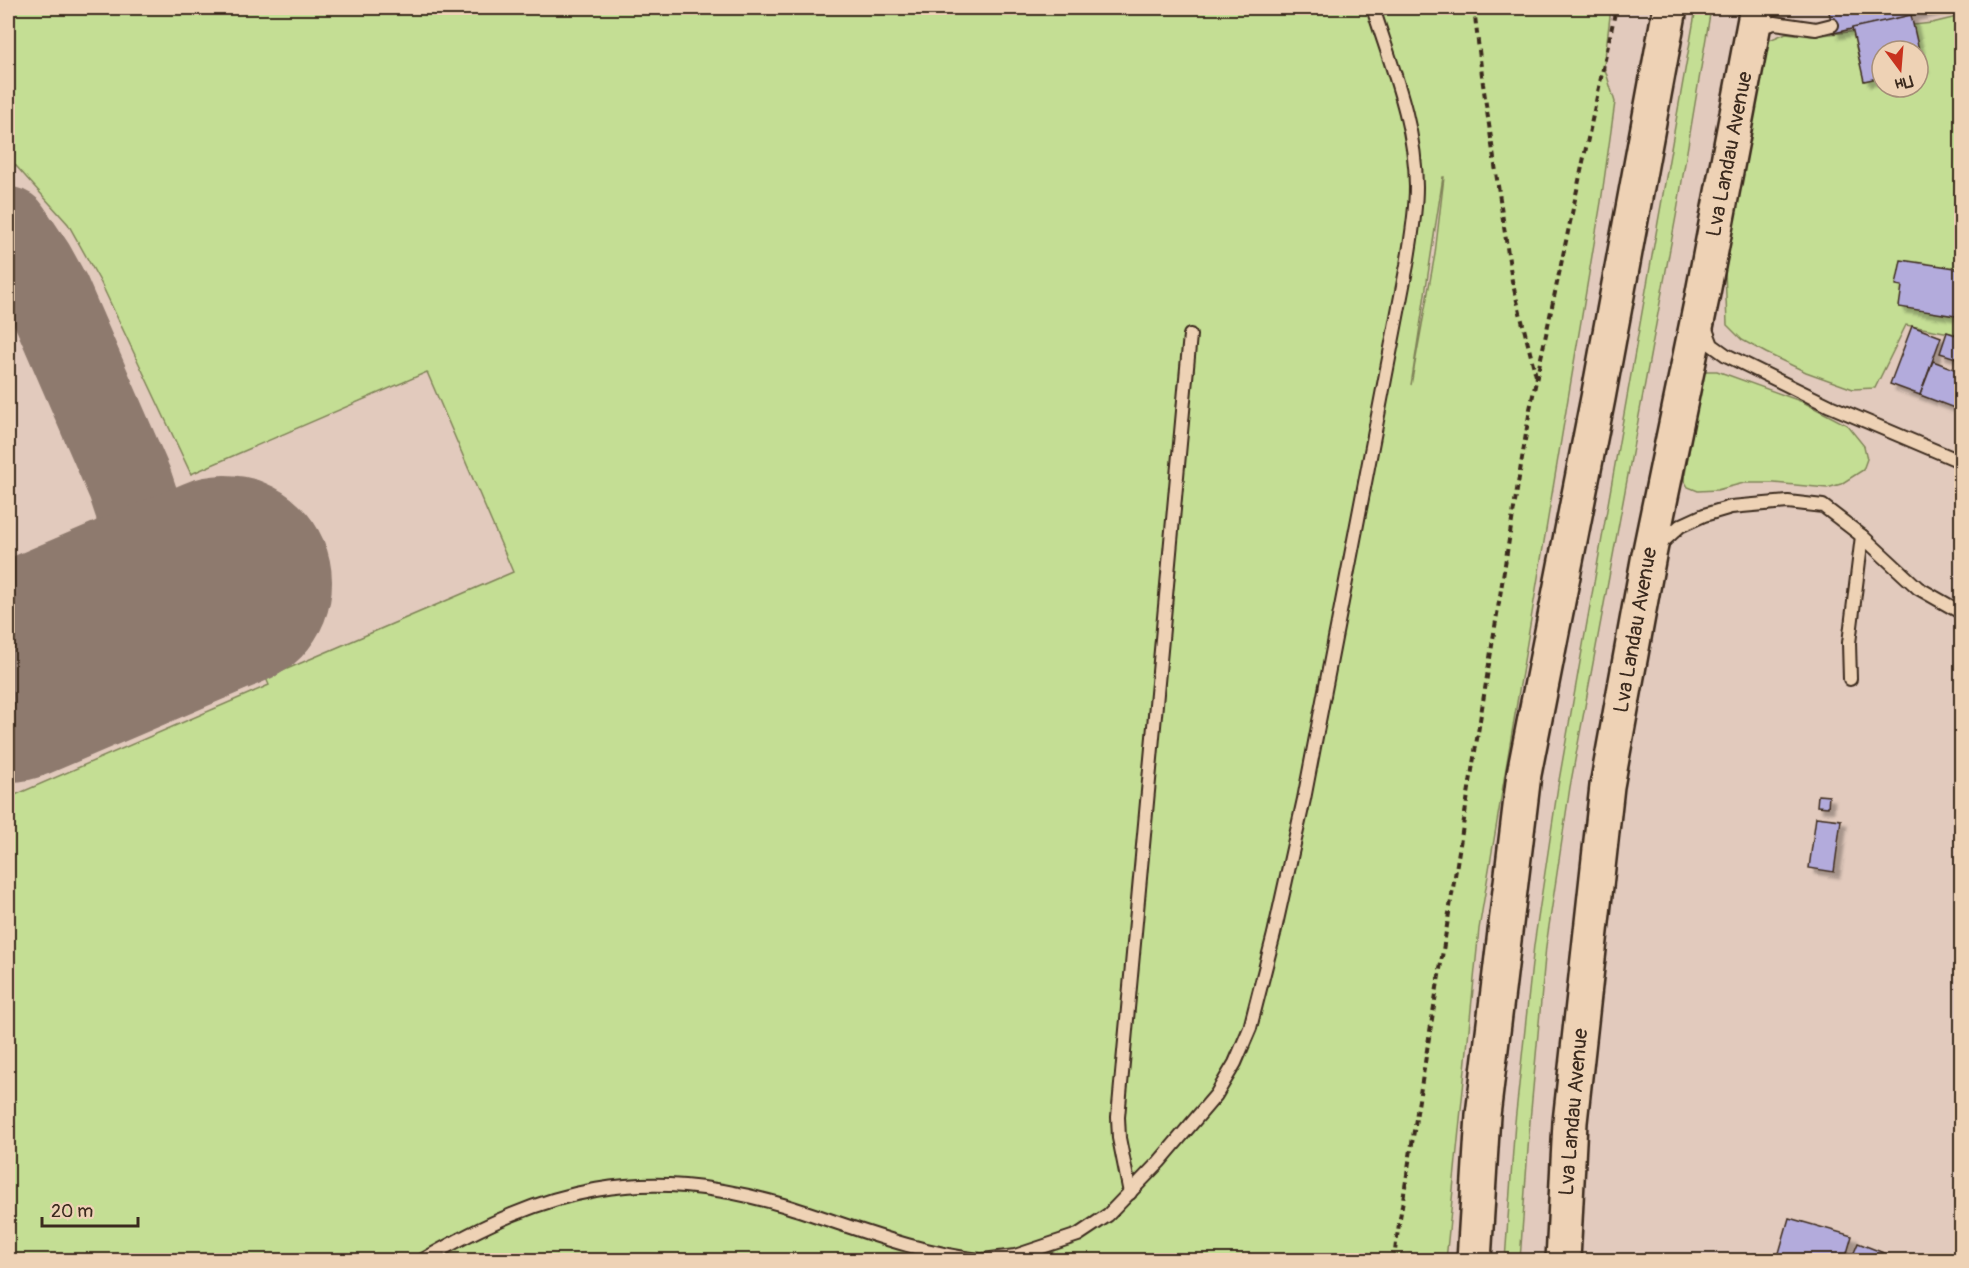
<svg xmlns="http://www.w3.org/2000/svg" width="1969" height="1268" font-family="Pangolin,sans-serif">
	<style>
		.green { fill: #c4de94; stroke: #808459; stroke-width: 1.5; fill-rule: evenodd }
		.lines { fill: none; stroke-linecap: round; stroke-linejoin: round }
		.taxiway { stroke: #8e7a6e; stroke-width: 86 }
		.runway { stroke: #8e7a6e; stroke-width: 214 }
		.building { fill: #b3abdc; stroke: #3b2a1e; stroke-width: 1.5; filter: url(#shadow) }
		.lane-casing { stroke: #3b2a1e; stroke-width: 16 }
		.primary-casing { stroke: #3b2a1e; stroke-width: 38 }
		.path { stroke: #3b2a1e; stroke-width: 4; stroke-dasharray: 6 4.5; stroke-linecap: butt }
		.lane { stroke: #eed2b5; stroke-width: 12 }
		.primary { stroke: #eed2b5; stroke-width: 33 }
		.labels { text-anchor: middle; stroke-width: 5; stroke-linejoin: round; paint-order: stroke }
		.street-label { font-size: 21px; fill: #3b2a1e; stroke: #eed2b5 }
	</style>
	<defs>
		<filter id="shadow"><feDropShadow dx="5.5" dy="5.5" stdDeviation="1.5" flood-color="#0004"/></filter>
	</defs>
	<rect width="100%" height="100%" fill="#e2cabd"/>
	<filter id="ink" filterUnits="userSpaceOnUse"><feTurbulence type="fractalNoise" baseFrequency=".0167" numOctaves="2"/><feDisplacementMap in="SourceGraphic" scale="12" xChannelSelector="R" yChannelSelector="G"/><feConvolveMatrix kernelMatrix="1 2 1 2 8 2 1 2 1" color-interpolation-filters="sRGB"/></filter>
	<g filter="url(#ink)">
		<!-- green -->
		<g class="green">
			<path d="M8,8H1611L1604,66L1615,102L1601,202L1479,929L1446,1260H8V798L269,685L266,678L513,572L427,372L191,474L101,283L68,224L8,157ZM1444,177L1435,254L1411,385L1443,177Z"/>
			<path d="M1696,8H1711L1677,211L1570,787L1546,946L1530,1121L1520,1260H1505L1515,1122L1534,945L1558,786Z"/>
			<path d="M1961,16V335L1906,325L1875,388L1853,389L1806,372L1766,353L1742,340L1727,325L1725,269L1754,69L1767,41L1786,33L1812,36L1932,23ZM1882,51H1918V87H1882Z"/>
			<path d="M1705,371H1717L1803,402L1847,425L1864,446L1867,459L1863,470L1841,484L1827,488L1774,483H1744L1717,490L1698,491L1688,487L1684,480L1701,381Z"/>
		</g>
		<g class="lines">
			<!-- taxiway -->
			<path class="taxiway" d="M8,230L32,266L48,295L130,484L139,511L140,543L127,587L96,620L20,669"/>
			<!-- runway -->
			<path class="runway" d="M8,675L225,582"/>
		</g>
		<!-- building -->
		<g class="building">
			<path d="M1828,8H1942L1834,33Z"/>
			<path d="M1911,15L1923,68L1918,69V51H1882V77L1864,81L1852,28Z"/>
			<path d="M1901,260L1962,269V317L1899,307L1902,286L1896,285Z"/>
			<path d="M1912,326L1941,337L1920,395L1890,384Z"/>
			<path d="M1947,332L1962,337V360L1940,353Z"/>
			<path d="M1933,361L1962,372V411L1920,395Z"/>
			<path d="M1818,795L1829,796L1828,807L1817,806Z"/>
			<path d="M1816,817L1841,820L1834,872L1809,868Z"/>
			<path d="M1789,1218L1852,1236L1845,1260H1777Z"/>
			<path d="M1858,1243L1902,1260H1851Z"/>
		</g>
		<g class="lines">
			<defs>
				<g id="lane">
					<path d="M1756,28L1775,23L1816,29L1832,25"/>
					<path d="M1705,327L1712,345L1726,355L1830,406L1962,462"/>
					<path d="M1658,546L1680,526L1704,515L1731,507L1788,502L1823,506L1862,536L1918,588L1962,613"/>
					<path d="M1850,679L1849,643L1862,536"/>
					<path d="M1130,1193L1119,1138L1118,1117L1190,335"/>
					<path d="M423,1260C547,1187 642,1164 783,1205C849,1225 912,1252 980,1260"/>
					<path d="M983,1260L1015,1256L1078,1235L1108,1215L1159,1162L1216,1095L1235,1063L1250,1028L1274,934L1304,799L1407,265C1411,239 1416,213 1416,187C1416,125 1391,65 1373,8"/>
				</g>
				<g id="primary">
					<path d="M1474,1260L1483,1115L1524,774L1598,398L1670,8"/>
					<path d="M1563,1260L1570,1122L1607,786L1649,555L1702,298L1757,8"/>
				</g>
			</defs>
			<!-- lane casing -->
			<use href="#lane" class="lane-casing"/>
			<!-- primary casing -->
			<use href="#primary" class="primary-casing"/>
			<!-- path -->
			<g class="path">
				<path d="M1474,8L1483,84L1512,281L1536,376"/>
				<path d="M1394,1260L1396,1243L1530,409L1616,8"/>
			</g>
			<!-- lane -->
			<use href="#lane" class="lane"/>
			<!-- primary -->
			<use href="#primary" class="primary"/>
		</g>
	</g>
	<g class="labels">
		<!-- street labels -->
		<g class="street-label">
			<text transform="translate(1729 154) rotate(-79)" y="7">Lva Landau Avenue</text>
			<text transform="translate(1635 630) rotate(-80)" y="7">Lva Landau Avenue</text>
			<text transform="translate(1573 1112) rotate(-85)" y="7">Lva Landau Avenue</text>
		</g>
	</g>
	<!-- margin -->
	<rect width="1969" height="1268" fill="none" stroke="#eed2b5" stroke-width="30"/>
	<rect x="15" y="15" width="1939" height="1238" fill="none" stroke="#3b2a1e" stroke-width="2" filter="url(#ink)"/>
	<!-- north arrow -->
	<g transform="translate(1900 69) rotate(164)"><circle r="28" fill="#eed2b5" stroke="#a68f79" stroke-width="1.5"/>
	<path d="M0-4.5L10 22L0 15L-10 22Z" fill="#c8321e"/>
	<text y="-9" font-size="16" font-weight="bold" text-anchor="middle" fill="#3b2a1e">Пн</text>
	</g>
	<!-- scale -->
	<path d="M42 1217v9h96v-9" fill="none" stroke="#3b2a1e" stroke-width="3"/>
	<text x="51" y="1217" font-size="18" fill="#3b2a1e" stroke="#eed2b5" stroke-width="4.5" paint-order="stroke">20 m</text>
</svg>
